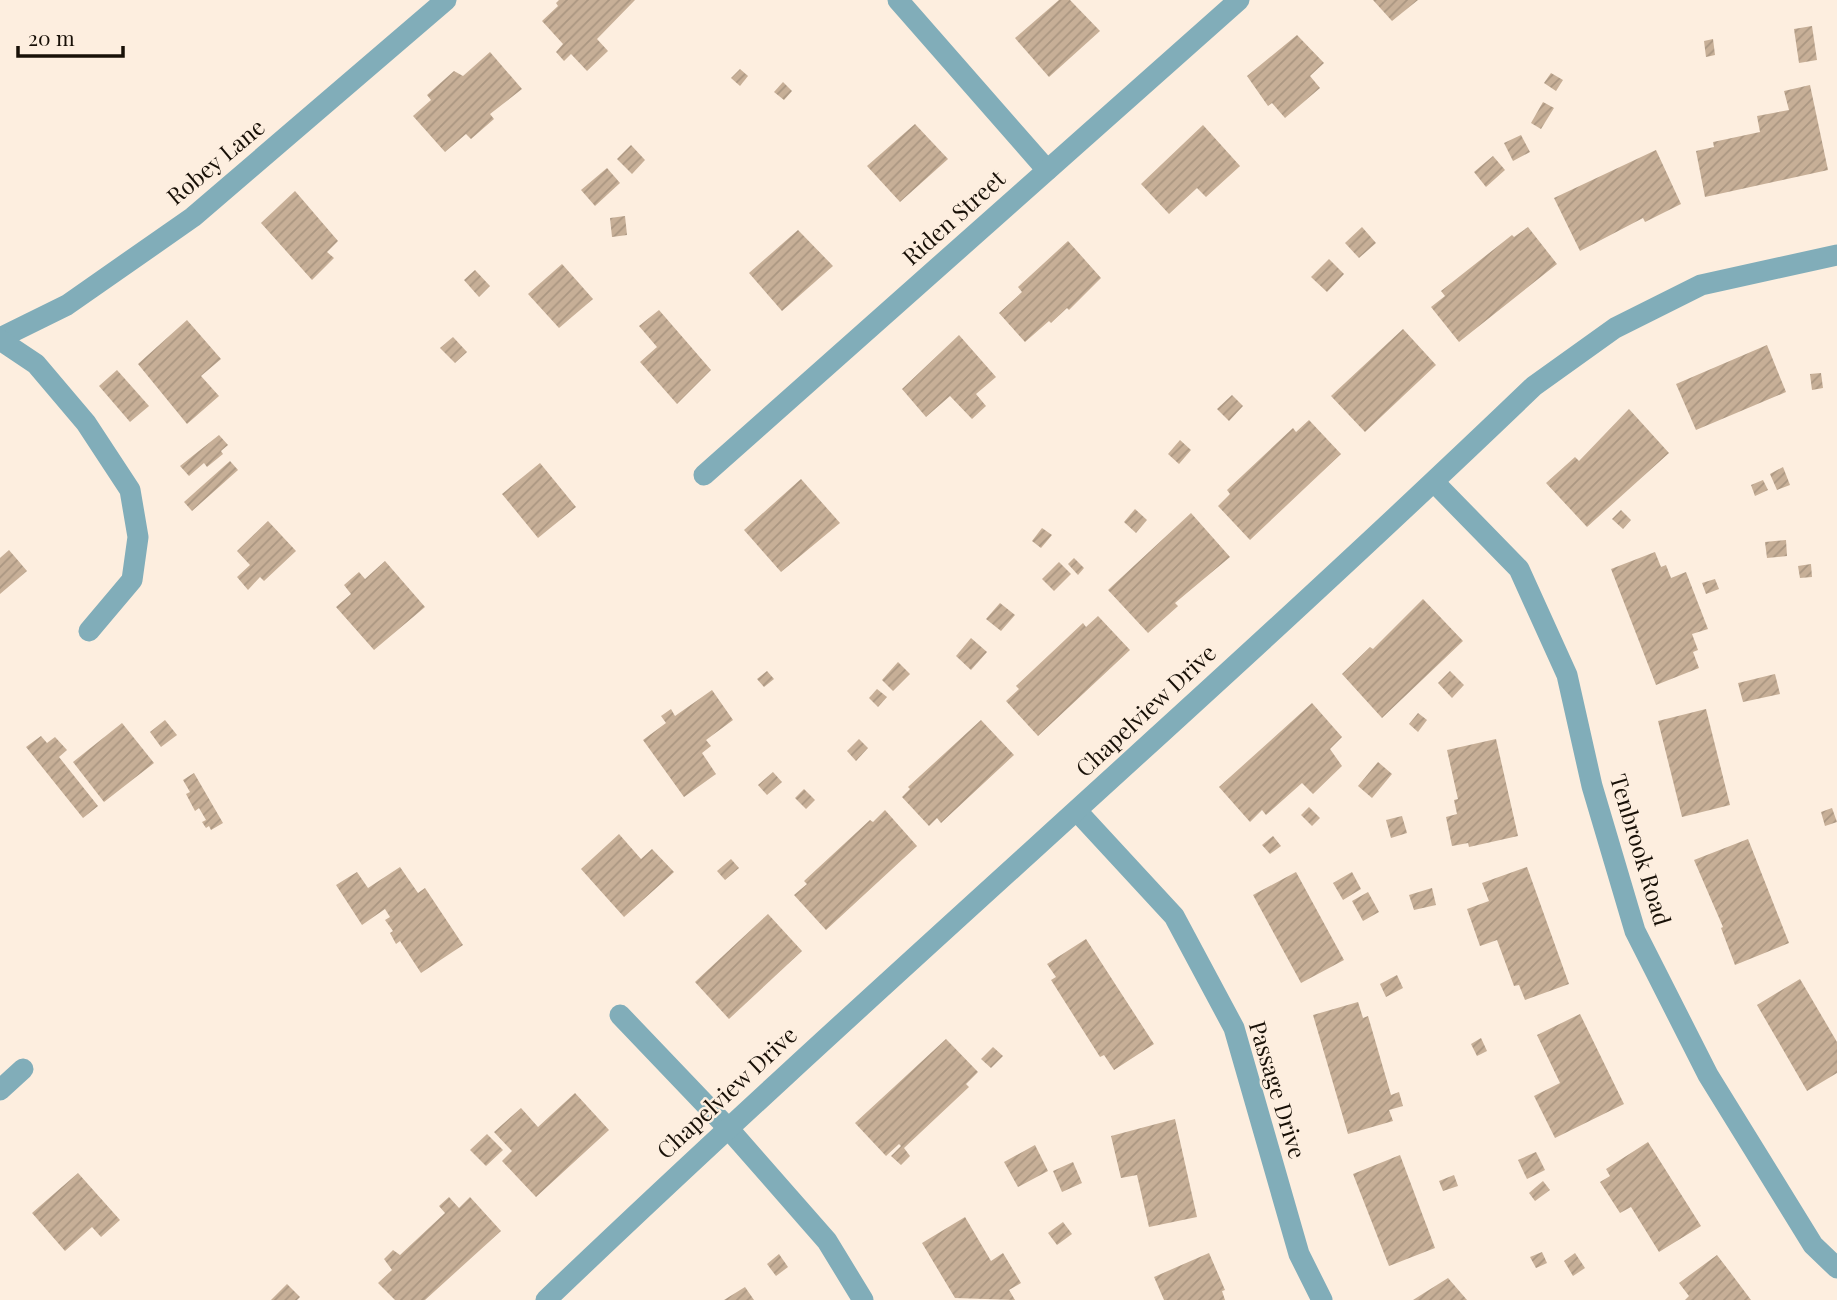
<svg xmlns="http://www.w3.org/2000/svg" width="1837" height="1300" font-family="'Playfair Display',serif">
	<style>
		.building { fill: url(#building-hatch) }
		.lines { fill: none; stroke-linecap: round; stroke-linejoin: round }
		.minor { stroke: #81adb9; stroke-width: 21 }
		.labels { text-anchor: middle; stroke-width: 5; stroke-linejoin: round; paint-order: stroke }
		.street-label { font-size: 23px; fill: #181007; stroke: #fdeedf }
	</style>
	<defs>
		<pattern id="building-hatch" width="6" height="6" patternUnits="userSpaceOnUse" patternTransform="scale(1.75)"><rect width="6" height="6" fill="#c7af97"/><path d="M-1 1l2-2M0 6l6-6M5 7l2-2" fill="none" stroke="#aa9681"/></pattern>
	</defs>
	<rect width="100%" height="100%" fill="#fdeedf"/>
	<!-- building -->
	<g class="building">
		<path d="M559,0H635L597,39L608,51L587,71L571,54L564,61L556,52L563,44L542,21L558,6L556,3Z"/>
		<path d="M1059,0H1070L1100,31L1049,77L1015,38Z"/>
		<path d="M1373,0H1418L1392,21Z"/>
		<path d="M1812,26L1817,60L1799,63L1794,29Z"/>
		<path d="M1297,35L1324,63L1310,76L1320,88L1285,118L1272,103L1268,106L1247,76Z"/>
		<path d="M1713,39L1715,55L1706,57L1704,41Z"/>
		<path d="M490,52L522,89L490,114L494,119L471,139L466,134L445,152L413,116L431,100L427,95L454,71L463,76Z"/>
		<path d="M740,69L748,76L740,86L731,78Z"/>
		<path d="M1551,73L1563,80L1556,91L1544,83Z"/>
		<path d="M783,82L792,91L784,100L774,92Z"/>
		<path d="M1810,85L1828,170L1705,197L1696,151L1714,147L1713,142L1760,132L1757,116L1789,110L1784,91Z"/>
		<path d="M1543,102L1554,108L1541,129L1531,123Z"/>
		<path d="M915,124L948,159L900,202L867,166Z"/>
		<path d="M1203,125L1240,166L1206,197L1197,188L1169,214L1141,184Z"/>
		<path d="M1521,135L1530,152L1513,161L1504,143Z"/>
		<path d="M631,145L645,160L632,174L617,159Z"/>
		<path d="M1656,150L1681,204L1645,222L1643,218L1580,251L1554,198Z"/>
		<path d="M1493,156L1505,170L1486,187L1474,172Z"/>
		<path d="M607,168L620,183L595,206L581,190Z"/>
		<path d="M295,191L338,241L327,252L334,258L312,280L261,223Z"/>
		<path d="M625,216L627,235L612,237L610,218Z"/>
		<path d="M1362,227L1376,243L1359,258L1345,243Z"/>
		<path d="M1528,227L1557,264L1459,342L1431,307L1445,296L1441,291L1512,235L1514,237Z"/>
		<path d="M798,230L833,266L782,311L749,273Z"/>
		<path d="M1068,241L1101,278L1069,310L1067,308L1051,323L1049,321L1025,342L999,313L1022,292L1018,287Z"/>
		<path d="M1329,259L1344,274L1327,292L1311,277Z"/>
		<path d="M562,264L593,299L559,328L528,294Z"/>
		<path d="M475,270L490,286L479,297L464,280Z"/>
		<path d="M659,310L711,370L677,404L640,362L657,347L639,326Z"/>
		<path d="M187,320L221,359L201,376L219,396L187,424L138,364Z"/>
		<path d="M1403,329L1436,365L1365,432L1331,396Z"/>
		<path d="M959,335L996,377L976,394L986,406L972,419L950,396L926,417L902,389Z"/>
		<path d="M453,337L467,352L455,363L440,348Z"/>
		<path d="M1767,345L1786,392L1696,430L1676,384Z"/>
		<path d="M117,370L149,406L130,422L99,386Z"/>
		<path d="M1821,373L1823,388L1812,390L1810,374Z"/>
		<path d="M1232,395L1243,406L1229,421L1217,409Z"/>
		<path d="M1629,409L1669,453L1587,527L1546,483L1575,457L1579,461Z"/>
		<path d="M1309,420L1341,454L1250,540L1218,506L1230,494L1227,490L1293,428L1296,432Z"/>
		<path d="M219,435L228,445L221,451L223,454L207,467L204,463L189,476L180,466Z"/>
		<path d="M1180,440L1191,450L1179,464L1168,454Z"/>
		<path d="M230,461L238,470L192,511L184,502Z"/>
		<path d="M540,463L576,507L538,538L502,494Z"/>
		<path d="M1783,467L1790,485L1777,490L1770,474Z"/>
		<path d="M801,479L840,523L781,572L744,530Z"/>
		<path d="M1763,480L1768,490L1755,496L1751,485Z"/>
		<path d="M1135,509L1147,520L1136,533L1124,522Z"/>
		<path d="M1621,510L1631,520L1623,529L1612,519Z"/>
		<path d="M1191,513L1230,557L1175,603L1178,606L1148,633L1108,590Z"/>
		<path d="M268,521L296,551L264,581L260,577L248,590L237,577L250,565L237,551Z"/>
		<path d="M1042,528L1052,535L1041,548L1032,541Z"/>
		<path d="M1786,540L1787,556L1767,558L1765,542Z"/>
		<path d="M9,550L27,571L0,594V558Z"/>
		<path d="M1655,552L1661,567L1666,565L1671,578L1686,572L1708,629L1692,634L1698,650L1693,652L1699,668L1656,685L1611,569Z"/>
		<path d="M1074,558L1084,568L1078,575L1068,564Z"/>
		<path d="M385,561L425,607L374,650L336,607L351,594L344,585L359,572L365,579Z"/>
		<path d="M1059,562L1071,574L1054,591L1042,579Z"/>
		<path d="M1811,564L1812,577L1800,578L1798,566Z"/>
		<path d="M1715,579L1719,589L1706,594L1702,583Z"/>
		<path d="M1423,599L1463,641L1382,718L1342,674L1370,647L1373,649Z"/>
		<path d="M1000,603L1015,615L1001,631L986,619Z"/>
		<path d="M1098,616L1130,650L1038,736L1006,701L1019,689L1016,686L1083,623L1086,627Z"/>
		<path d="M971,638L987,652L971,670L956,656Z"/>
		<path d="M898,662L910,674L893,691L882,680Z"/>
		<path d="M767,671L774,679L764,687L757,679Z"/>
		<path d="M1450,671L1464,685L1452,698L1438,683Z"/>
		<path d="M1775,674L1780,694L1743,702L1738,683Z"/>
		<path d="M877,689L887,697L878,707L869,698Z"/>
		<path d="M712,690L733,720L706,740L711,746L702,753L716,774L684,797L643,740L666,723L661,716L671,709L675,716Z"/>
		<path d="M1312,703L1342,737L1330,749L1342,766L1313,794L1302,783L1266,815L1262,810L1250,822L1219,787Z"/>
		<path d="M1706,709L1730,805L1682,817L1658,721Z"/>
		<path d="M1418,713L1427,720L1418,732L1409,724Z"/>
		<path d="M165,720L177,735L161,747L150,732Z"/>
		<path d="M981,720L1014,755L941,823L937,818L929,826L902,797L910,789L908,787Z"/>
		<path d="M122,723L154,763L104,802L73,762Z"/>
		<path d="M41,736L47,743L55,737L67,750L59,757L98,806L83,818L26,747Z"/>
		<path d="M859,739L868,748L856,761L847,751Z"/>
		<path d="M1496,739L1518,836L1469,847L1468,843L1452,846L1446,817L1457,814L1454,800L1458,799L1447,750Z"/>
		<path d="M1378,762L1392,774L1372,798L1358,786Z"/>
		<path d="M773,772L782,782L767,795L758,785Z"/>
		<path d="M194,773L223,823L211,830L209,826L206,828L202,822L206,820L199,808L195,811L186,794L190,792L183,780Z"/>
		<path d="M804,789L815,800L806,809L795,798Z"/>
		<path d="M1309,807L1320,818L1312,826L1301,815Z"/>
		<path d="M1832,808L1837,822L1825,826L1821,812Z"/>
		<path d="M885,810L917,846L826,930L794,895L807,884L804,881L870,820L873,822Z"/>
		<path d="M1402,816L1407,833L1391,838L1386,820Z"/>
		<path d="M619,834L641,859L652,849L674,872L624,917L581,869Z"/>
		<path d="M1273,836L1281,846L1270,854L1262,845Z"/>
		<path d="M1748,839L1789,943L1735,965L1721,928L1723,927L1694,860Z"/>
		<path d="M731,859L739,868L725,880L717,871Z"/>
		<path d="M400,867L418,893L425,888L463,945L421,973L400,941L396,944L390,933L393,931L385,920L390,917L385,909L362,925L336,885L357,872L368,888Z"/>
		<path d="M1527,867L1569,984L1525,1000L1519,985L1514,986L1497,940L1480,946L1467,909L1489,901L1482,883Z"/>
		<path d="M1296,872L1344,960L1301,983L1253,895Z"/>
		<path d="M1352,872L1361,889L1343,900L1333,883Z"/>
		<path d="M1432,888L1436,905L1414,910L1409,895Z"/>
		<path d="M1368,892L1379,912L1363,921L1352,901Z"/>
		<path d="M768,914L802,951L729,1019L695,982Z"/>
		<path d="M1086,939L1154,1044L1114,1070L1104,1055L1100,1057L1051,980L1056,977L1047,964Z"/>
		<path d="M1397,975L1403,988L1386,997L1380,984Z"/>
		<path d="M1800,979L1837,1042V1073L1807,1091L1757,1005Z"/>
		<path d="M1358,1002L1363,1018L1368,1016L1391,1095L1399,1092L1403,1106L1389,1110L1393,1121L1348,1134L1313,1015Z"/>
		<path d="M1580,1014L1624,1104L1555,1138L1534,1096L1560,1083L1537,1035Z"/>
		<path d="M1481,1038L1487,1051L1477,1056L1471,1044Z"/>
		<path d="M946,1039L978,1072L966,1084L969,1087L904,1148L910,1156L901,1165L891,1156L901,1146L899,1144L886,1156L855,1123Z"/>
		<path d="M993,1047L1003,1056L991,1068L981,1059Z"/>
		<path d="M575,1093L609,1130L536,1197L502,1161L512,1151L494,1132L521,1108L538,1127Z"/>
		<path d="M1175,1119L1197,1217L1149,1227L1137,1175L1121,1178L1111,1136Z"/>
		<path d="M487,1134L503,1150L486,1166L470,1150Z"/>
		<path d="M1648,1142L1701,1226L1659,1252L1631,1207L1620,1213L1600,1182L1610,1176L1606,1169Z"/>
		<path d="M1035,1145L1048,1171L1018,1187L1004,1162Z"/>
		<path d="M1536,1152L1545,1170L1527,1179L1518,1160Z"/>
		<path d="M1400,1155L1435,1248L1389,1266L1353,1174Z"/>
		<path d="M1073,1162L1082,1183L1062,1192L1053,1171Z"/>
		<path d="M78,1173L120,1220L101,1237L92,1227L65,1251L32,1213Z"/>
		<path d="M1454,1175L1458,1186L1443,1191L1439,1181Z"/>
		<path d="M1543,1181L1550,1190L1535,1201L1529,1193Z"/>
		<path d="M449,1197L459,1208L470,1197L501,1231L425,1300H395L378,1283L392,1270L384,1259L393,1250L400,1255L445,1213L439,1206Z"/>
		<path d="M965,1217L991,1261L1003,1253L1021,1283L1009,1290L1015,1300L955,1298L922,1243Z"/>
		<path d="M1063,1222L1072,1234L1057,1245L1048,1233Z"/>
		<path d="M1542,1252L1547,1263L1536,1268L1530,1257Z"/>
		<path d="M1209,1253L1225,1290L1222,1291L1225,1300H1164L1154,1277Z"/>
		<path d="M1575,1253L1585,1268L1573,1276L1564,1261Z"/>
		<path d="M779,1254L788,1267L776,1276L767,1264Z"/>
		<path d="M1717,1255L1730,1272L1751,1300H1685L1689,1296L1679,1283Z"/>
		<path d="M1448,1278L1467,1300H1413Z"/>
		<path d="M287,1284L300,1297L297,1300H271Z"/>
		<path d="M745,1287L754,1300H724Z"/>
	</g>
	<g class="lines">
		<!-- minor -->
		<g class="minor">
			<path d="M898,0L1047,170"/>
			<path d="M0,338L67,305L193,217L446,0"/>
			<path d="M0,340L36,364L86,423L130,490L138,537L132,580L89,631"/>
			<path d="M704,475L1239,0"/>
			<path d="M1434,482L1519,569L1567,675L1592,786L1635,931L1708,1075L1813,1245L1837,1268"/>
			<path d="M1077,811L1174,916L1234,1028L1299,1254L1322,1300"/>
			<path d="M620,1015L727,1127L827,1241L863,1300"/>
			<path d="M0,1090L23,1069"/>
			<path d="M546,1300C870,990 1210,697 1534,386L1615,328L1701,285L1837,255"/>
		</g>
	</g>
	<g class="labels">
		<!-- street labels -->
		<g class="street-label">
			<text transform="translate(216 162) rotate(-40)" y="8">Robey Lane</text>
			<text transform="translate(954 218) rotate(-42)" y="8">Riden Street</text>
			<text transform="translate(1146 711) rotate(-43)" y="8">Chapelview Drive</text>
			<text transform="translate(1640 850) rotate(73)" y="8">Tenbrook Road</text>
			<text transform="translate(1277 1090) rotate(73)" y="8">Passage Drive</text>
			<text transform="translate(727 1093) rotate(-43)" y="8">Chapelview Drive</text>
		</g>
	</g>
	<!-- scale -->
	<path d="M18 46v10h105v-10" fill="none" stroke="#181007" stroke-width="3.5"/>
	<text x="28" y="46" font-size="21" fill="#181007" stroke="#fdeedf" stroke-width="5" paint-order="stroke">20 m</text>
</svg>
